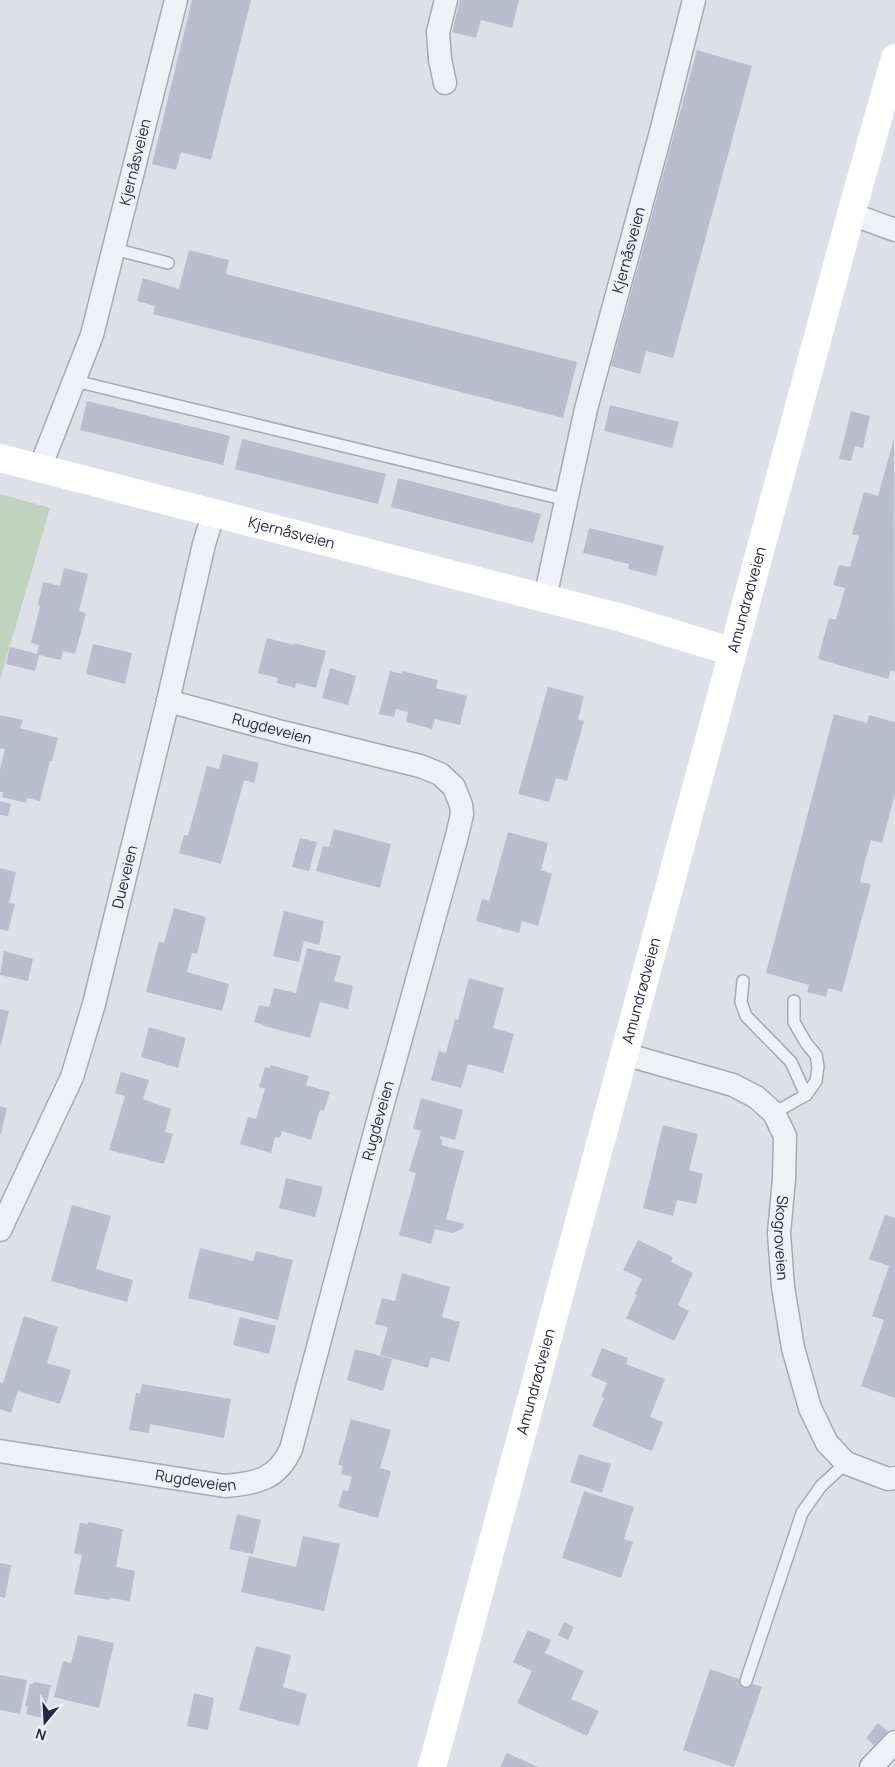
<svg xmlns="http://www.w3.org/2000/svg" width="895" height="1767" font-family="Manrope,sans-serif">
	<style>
		.green { fill: #bfd3be }
		.building { fill: #babecc }
		.lines { fill: none; stroke-linecap: round; stroke-linejoin: round }
		.lane-casing { stroke: #a6a9b6; stroke-width: 14 }
		.street-casing { stroke: #a6a9b6; stroke-width: 25 }
		.lane { stroke: #f0f1f6; stroke-width: 11 }
		.street { stroke: #f0f1f6; stroke-width: 22 }
		.secondary { stroke: #fff; stroke-width: 28 }
		.labels { text-anchor: middle; stroke-width: 4; stroke-linejoin: round; paint-order: stroke }
		.street-label { font-size: 15px; fill: #252a40; stroke: #edeff6 }
	</style>
	<rect width="100%" height="100%" fill="#dde0e9"/>
	<!-- green -->
	<path class="green" d="M0,494L50,508L0,680Z"/>
	<!-- building -->
	<g class="building">
		<path d="M192,0H251L211,160L181,152L176,170L152,164Z"/>
		<path d="M460,0H519L512,28L481,20L476,38L452,32Z"/>
		<path d="M697,50L752,66L673,358L646,351L640,374L611,366Z"/>
		<path d="M189,250L229,260L226,274L577,362L563,418L153,314L155,306L137,301L143,278L179,289Z"/>
		<path d="M87,401L230,436L223,465L80,430Z"/>
		<path d="M610,405L679,422L672,448L604,431Z"/>
		<path d="M851,411L870,416L863,448L855,446L851,461L839,459Z"/>
		<path d="M894,438L895,672L891,670L888,679L818,659L829,618L836,620L845,588L833,585L839,565L850,567L859,536L852,534L864,492L878,496Z"/>
		<path d="M242,439L386,474L378,504L235,469Z"/>
		<path d="M398,478L541,514L533,543L391,507Z"/>
		<path d="M589,528L664,546L656,576L628,569L629,564L583,553Z"/>
		<path d="M64,568L88,574L79,611L86,613L75,654L63,651L61,660L39,655L35,671L6,664L10,647L37,654L39,645L31,643L40,606L38,605L43,582L60,586Z"/>
		<path d="M267,638L294,645V643L326,651L316,688L296,683L295,688L277,683L278,678L258,673Z"/>
		<path d="M93,644L132,653L125,684L86,674Z"/>
		<path d="M330,668L356,676L348,705L322,698Z"/>
		<path d="M390,671L402,674V671L438,680L436,688L467,696L460,725L435,719L432,729L406,722L408,712L396,709L394,717L379,714Z"/>
		<path d="M548,687L584,696L578,719L584,721L567,781L556,778L549,802L518,794Z"/>
		<path d="M834,714L867,723L869,715L895,722V794L882,843L871,840L865,861L860,882L871,884L842,992L828,988L826,997L807,992L809,985L766,973Z"/>
		<path d="M0,715L23,720L20,728L58,738L52,761H50L40,801L27,798L26,803L2,797L3,792H0V770L5,749L0,748Z"/>
		<path d="M223,754L259,763L254,783L244,780L221,864L179,853L184,835L188,836L207,766L219,769Z"/>
		<path d="M0,801L11,804L8,816L0,815Z"/>
		<path d="M334,829L391,844L380,888L316,871L323,846L329,847Z"/>
		<path d="M508,832L548,843L541,870L552,874L538,926L522,921L519,933L476,921L482,899L489,901Z"/>
		<path d="M300,838L317,842L309,871L292,867Z"/>
		<path d="M0,868L16,872L9,903L15,904L8,931L0,929Z"/>
		<path d="M174,908L206,917L197,954L192,953L187,972L229,984L222,1011L146,992L159,941L164,943Z"/>
		<path d="M284,911L324,921L319,945L304,941L299,962L273,956Z"/>
		<path d="M307,948L341,956L334,981L353,986L348,1009L320,1002L310,1038L264,1026V1025L254,1022L259,1005L269,1007L274,988L296,993Z"/>
		<path d="M4,951L33,959L28,981L0,975Z"/>
		<path d="M469,978L504,988L493,1028L514,1034L503,1073L468,1064L461,1088L431,1080L439,1051L446,1053L455,1019L458,1020Z"/>
		<path d="M0,1009L9,1011L1,1045H0Z"/>
		<path d="M149,1027L186,1038L178,1068L141,1057Z"/>
		<path d="M271,1065L309,1076L306,1085L330,1092L324,1111L320,1110L311,1140L282,1131L280,1138L275,1137L271,1153L240,1144L248,1117L256,1119L265,1089L259,1087L265,1067L270,1068Z"/>
		<path d="M121,1072L149,1080L143,1099L171,1109L165,1132L173,1134L164,1164L109,1150L125,1096L115,1093Z"/>
		<path d="M421,1098L463,1110L455,1140L440,1136V1139L443,1140L441,1145L464,1151L446,1219L464,1224L462,1229L452,1233L435,1229L431,1244L399,1235L416,1173L409,1171L421,1131L413,1129Z"/>
		<path d="M0,1106L7,1108L1,1134H0Z"/>
		<path d="M663,1125L698,1134L689,1170L703,1174L696,1204L677,1200L673,1216L643,1208Z"/>
		<path d="M286,1178L323,1187L315,1217L279,1208Z"/>
		<path d="M72,1205L111,1216L96,1269L133,1280L127,1302L51,1281Z"/>
		<path d="M885,1215L895,1218V1398L861,1386L884,1320L872,1316L889,1266L869,1259Z"/>
		<path d="M638,1240L673,1257L671,1262L693,1273L678,1305L689,1311L674,1341L626,1318L637,1295L635,1294L642,1279L623,1270Z"/>
		<path d="M200,1248L253,1261L256,1251L293,1260L278,1320L188,1298Z"/>
		<path d="M402,1273L450,1287L442,1317L460,1322L449,1362L431,1357L428,1368L380,1355L388,1327L375,1324L382,1298L395,1301Z"/>
		<path d="M24,1316L58,1327L47,1363L71,1370L60,1404L18,1391L11,1413L0,1409V1382L3,1383Z"/>
		<path d="M240,1317L276,1326L269,1354L233,1345Z"/>
		<path d="M602,1348L628,1358L626,1364L665,1379L650,1417L663,1422L652,1451L592,1426L604,1398L601,1397L607,1383L591,1376Z"/>
		<path d="M355,1349L392,1359L383,1391L347,1380Z"/>
		<path d="M142,1384L231,1399L224,1438L150,1424L149,1433L129,1430L136,1393L140,1394Z"/>
		<path d="M351,1419L391,1430L380,1468L391,1471L378,1518L338,1507L343,1490L348,1491L352,1477L341,1474L343,1466L338,1465Z"/>
		<path d="M579,1454L611,1464L602,1493L570,1482Z"/>
		<path d="M584,1491L634,1507L624,1539L633,1542L621,1578L562,1558Z"/>
		<path d="M237,1514L261,1520L253,1554L229,1549Z"/>
		<path d="M88,1522L123,1529L116,1567L135,1571L130,1601L110,1598V1600L74,1594L82,1555L74,1553L80,1523L88,1524Z"/>
		<path d="M303,1536L340,1544L324,1611L241,1592L249,1556L296,1567Z"/>
		<path d="M0,1563L11,1565L5,1598L0,1597Z"/>
		<path d="M564,1622L574,1627L568,1640L558,1635Z"/>
		<path d="M528,1630L551,1640L545,1653L584,1671L571,1699L599,1711L587,1736L517,1703L532,1671L513,1662Z"/>
		<path d="M78,1635L114,1643L99,1708L54,1697L63,1661L71,1663Z"/>
		<path d="M256,1646L291,1655L283,1687L307,1694L299,1726L239,1710Z"/>
		<path d="M710,1669L762,1687L734,1767L683,1750Z"/>
		<path d="M0,1675L27,1680L20,1714L0,1710Z"/>
		<path d="M34,1682L51,1685L43,1718L26,1714L28,1706H25L30,1684H33Z"/>
		<path d="M194,1693L214,1698L208,1730L187,1726Z"/>
		<path d="M878,1723L888,1731L875,1746L866,1738Z"/>
		<path d="M507,1753L538,1767H500Z"/>
	</g>
	<g class="lines">
		<defs>
			<g id="lane">
				<path d="M114,249L168,263"/>
				<path d="M75,381L567,500"/>
				<path d="M743,981L741,1002L746,1016L791,1062L806,1095"/>
				<path d="M774,1113L806,1095L816,1081L818,1067L816,1055L806,1043L794,1022V1001"/>
				<path d="M746,1681L802,1513L821,1486L846,1463"/>
			</g>
			<g id="street">
				<path d="M445,83L440,59L438,32L446,0"/>
				<path d="M851,214L895,230"/>
				<path id="s1" d="M40,468L92,335L176,0"/>
				<path id="s2" d="M545,598L586,409L662,128L694,0"/>
				<path id="s3" d="M624,1054L733,1085L756,1097L774,1113L785,1136L784,1179L779,1233L783,1287L793,1348L810,1408L827,1443L846,1463L888,1479L895,1478"/>
				<path id="s4" d="M0,1230L72,1077L94,1004L168,701L204,544L214,512"/>
				<path id="s5" d="M0,1451L225,1486C256,1483 277,1480 291,1449L375,1132L457,836L462,814L461,805L454,787L440,774L420,766L282,732L168,701"/>
				<path d="M871,1767L895,1742"/>
			</g>
		</defs>
		<!-- lane casing -->
		<use href="#lane" class="lane-casing"/>
		<!-- street casing -->
		<use href="#street" class="street-casing"/>
		<!-- lane -->
		<use href="#lane" class="lane"/>
		<!-- street -->
		<use href="#street" class="street"/>
		<!-- secondary -->
		<g class="secondary">
			<path id="s6" d="M0,458L622,618L733,652"/>
			<path id="s7" d="M432,1767L851,214L895,58"/>
		</g>
	</g>
	<g class="labels">
		<!-- street labels -->
		<g class="street-label">
			<text dy="5" stroke="none"><textPath href="#s1" startOffset="321">Kjernåsveien</textPath></text>
			<text dy="5" stroke="none"><textPath href="#s2" startOffset="358">Kjernåsveien</textPath></text>
			<text dy="5" stroke="none"><textPath href="#s6" startOffset="301">Kjernåsveien</textPath></text>
			<text dy="5" stroke="none"><textPath href="#s7" startOffset="1209">Amundrødveien</textPath></text>
			<text transform="translate(272 729) rotate(15)" y="5">Rugdeveien</text>
			<text dy="5" stroke="none"><textPath href="#s4" startOffset="376">Dueveien</textPath></text>
			<text dy="5" stroke="none"><textPath href="#s7" startOffset="804">Amundrødveien</textPath></text>
			<text dy="5" stroke="none"><textPath href="#s5" startOffset="648">Rugdeveien</textPath></text>
			<text dy="5" stroke="none"><textPath href="#s3" startOffset="291">Skogroveien</textPath></text>
			<text dy="5" stroke="none"><textPath href="#s7" startOffset="399">Amundrødveien</textPath></text>
			<text dy="5" stroke="none"><textPath href="#s5" startOffset="198">Rugdeveien</textPath></text>
		</g>
	</g>
	<!-- north arrow -->
	<g transform="translate(45 1722) rotate(198)" stroke="#edeff6" stroke-width="4" paint-order="stroke">
	<path d="M0-4L9 19L0 12L-9 19Z" fill="#252a40"/>
	<text y="-8" font-size="14" font-weight="bold" text-anchor="middle" fill="#252a40">N</text>
	</g>
</svg>
